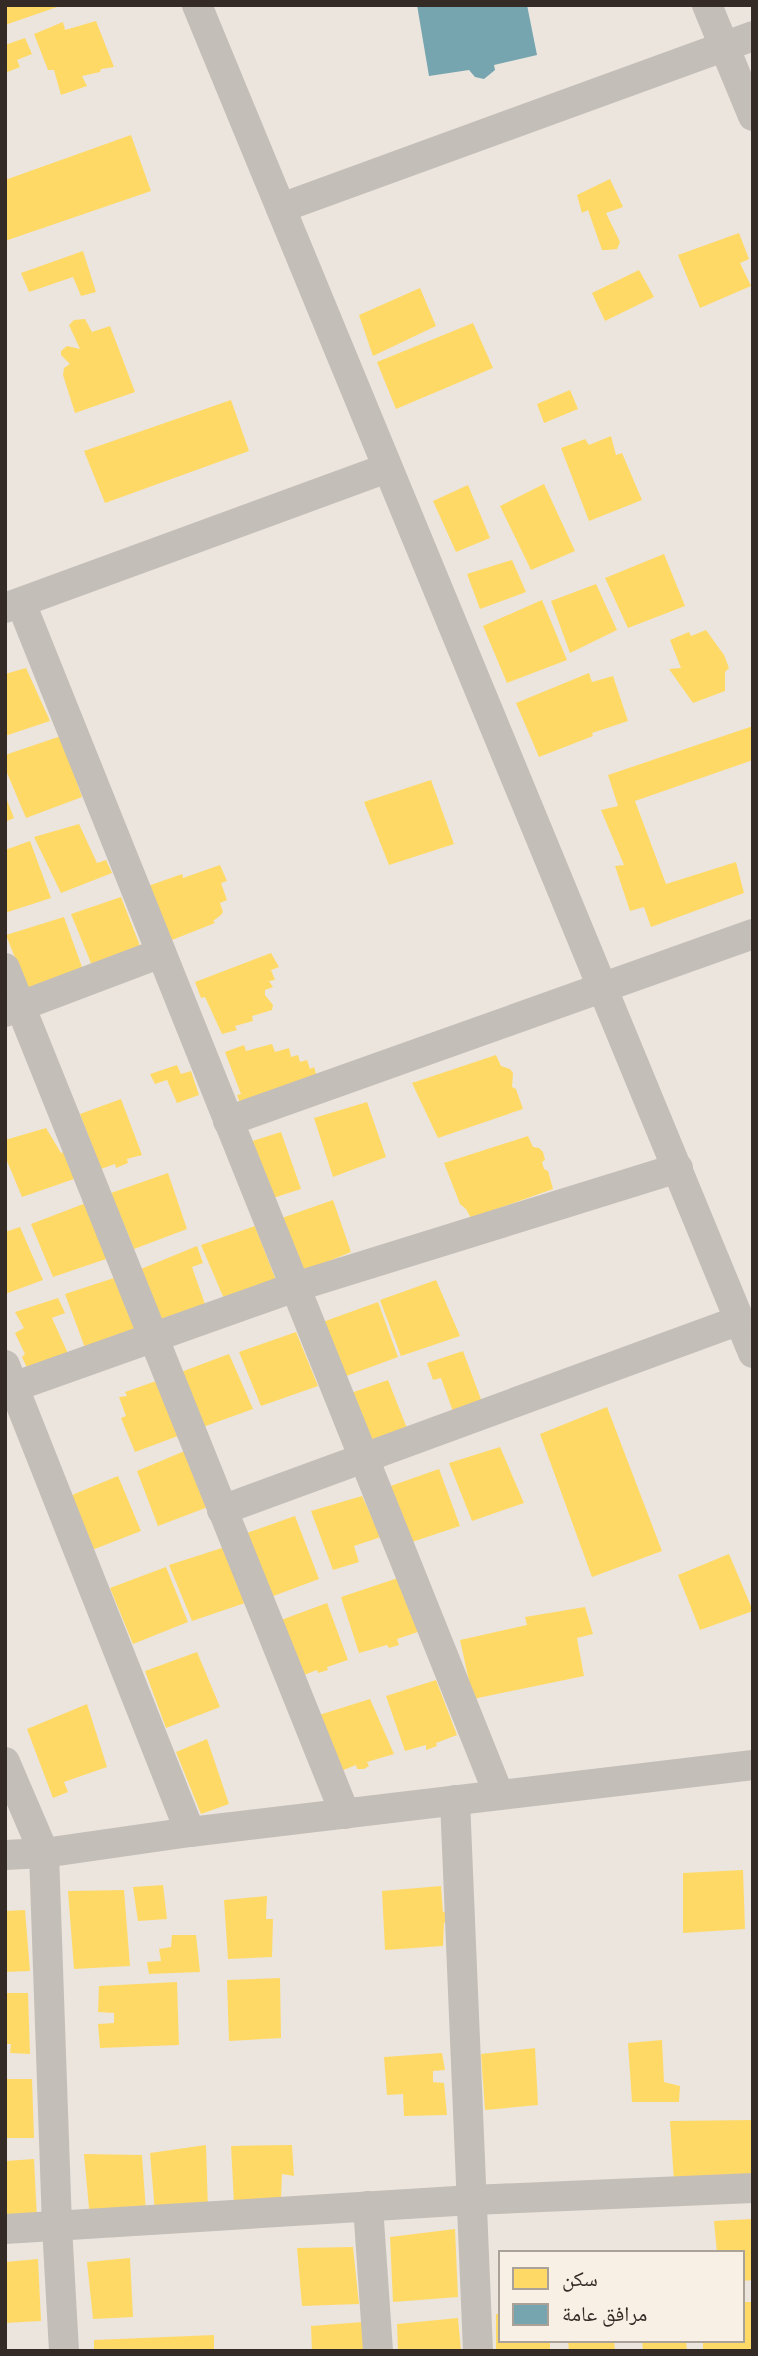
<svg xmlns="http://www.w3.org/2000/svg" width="758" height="2356" font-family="Overpass,'Noto Naskh Arabic',sans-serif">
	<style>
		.homes { fill: #ffd966 }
		.public { fill: #76a5af }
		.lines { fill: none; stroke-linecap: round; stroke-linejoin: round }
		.minor { stroke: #c4beb8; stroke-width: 30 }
	</style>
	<rect width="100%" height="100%" fill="#ebe5de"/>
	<!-- homes -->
	<g class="homes">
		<path d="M5,5H60V6L5,25Z"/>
		<path d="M96,21L114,67L101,69L100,72L82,76L87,86L61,95L54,70H48L34,34L63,22L65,30Z"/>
		<path d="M25,38L32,54L17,60L20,67L5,73V45Z"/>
		<path d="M131,135L151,191L5,241V180Z"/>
		<path d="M610,179L623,207L606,213L620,242L617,249L607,250H602L588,210L582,213L577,195Z"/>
		<path d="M739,233L749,259L740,263L751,286L700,308L678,255Z"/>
		<path d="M83,251L96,292L81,296L73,277L29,292L21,273Z"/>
		<path d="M639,270L654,297L605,321L592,293Z"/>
		<path d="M420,288L436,326L373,356L359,315Z"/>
		<path d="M85,319L92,332L110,326L135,392L75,413L63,375L64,368L70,364L61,355V351L67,346L80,349L69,325L74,320Z"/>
		<path d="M473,323L493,368L396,409L377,362Z"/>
		<path d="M570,390L578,409L544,423L537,404Z"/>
		<path d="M231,400L249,451L105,503L84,451Z"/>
		<path d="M611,436L616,455L622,453L642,500L589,521L561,448L585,439L589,445Z"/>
		<path d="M544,484L575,551L531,570L500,506Z"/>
		<path d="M468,485L490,538L456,552L433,501Z"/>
		<path d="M664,554L685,606L628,628L605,578Z"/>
		<path d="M512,560L526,592L480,609L467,574Z"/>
		<path d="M596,584L617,630L570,653L551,601Z"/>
		<path d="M542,600L567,660L507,683L483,626Z"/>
		<path d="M706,630L724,655L729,668L725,672V691L693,703L669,669L681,668L670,640L689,632L691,636Z"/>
		<path d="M26,668L50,721L5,736V674Z"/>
		<path d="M589,673L592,682L613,676L628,721L592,733L593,736L539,757L516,703Z"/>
		<path d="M753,726V760L635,801L666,884L736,862L744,893L651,927L644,907L630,911L615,866L624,865L601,810L618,806L608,775Z"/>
		<path d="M61,736L82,797L26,818L5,768V755Z"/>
		<path d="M431,780L454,844L389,865L364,802Z"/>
		<path d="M5,795L14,818L5,822Z"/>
		<path d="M79,824L97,863L106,860L112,873L61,893L34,837Z"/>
		<path d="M30,841L51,898L5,913V850Z"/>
		<path d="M220,865L227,881L221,883L227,900L220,903L223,912L221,915L213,921L215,923L172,940L148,886L182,874L183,878Z"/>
		<path d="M121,897L142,951L93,968L71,914Z"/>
		<path d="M64,917L83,970L28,991L6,935Z"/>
		<path d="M271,953L279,967L271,970L275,980L269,981L273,987L265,990V995L273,1005L272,1010L252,1016L253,1021L235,1026L237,1030L222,1034L205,997L201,998L195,982Z"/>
		<path d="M272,1044L275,1052L289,1048L291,1057L298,1055L300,1062L307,1060L310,1069L314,1067L319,1084L243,1111L237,1095L241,1094L225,1052L244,1045L246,1051Z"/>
		<path d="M496,1055L501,1066L510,1069L513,1073L512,1087L516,1089L523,1109L438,1138L412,1083Z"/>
		<path d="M177,1065L181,1074L191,1071L199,1095L177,1103L167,1080L155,1084L150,1074Z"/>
		<path d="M121,1099L142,1155L127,1159L128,1163L116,1168L115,1164L101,1169L80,1114Z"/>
		<path d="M367,1102L386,1157L333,1177L314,1118Z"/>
		<path d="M46,1128L61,1153L66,1151L77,1178L22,1197L5,1156V1140Z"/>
		<path d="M281,1132L301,1189L270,1199L249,1142Z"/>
		<path d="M528,1136L533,1147L539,1148L543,1152L545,1160L542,1162L544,1169L548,1171L553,1189L471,1218L466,1209L460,1204L444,1163Z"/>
		<path d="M168,1173L187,1229L134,1249L111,1193Z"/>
		<path d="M333,1200L351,1252L300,1273L279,1219Z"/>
		<path d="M86,1203L109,1258L53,1277L31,1224Z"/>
		<path d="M255,1226L277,1283L225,1301L201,1245Z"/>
		<path d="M20,1227L43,1280L5,1294V1232Z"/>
		<path d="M197,1246L203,1263L192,1267L207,1310L161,1326L141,1269Z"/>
		<path d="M117,1277L139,1335L87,1353L65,1294Z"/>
		<path d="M436,1280L460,1336L401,1356L380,1300Z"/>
		<path d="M58,1298L65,1313L52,1318L70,1358L29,1372L22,1357L25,1354L15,1333L24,1328L15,1312Z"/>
		<path d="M378,1302L398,1357L341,1378L320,1323Z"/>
		<path d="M296,1332L318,1386L261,1406L239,1352Z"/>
		<path d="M463,1351L485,1410L456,1420L441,1378L433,1380L427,1363Z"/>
		<path d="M229,1354L253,1409L203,1427L181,1372Z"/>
		<path d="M159,1380L178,1436L135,1452L121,1418L126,1416L119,1397L127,1396L125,1392Z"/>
		<path d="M388,1380L410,1436L371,1449L348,1394Z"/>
		<path d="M607,1407L662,1551L592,1577L540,1434Z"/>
		<path d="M500,1447L524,1503L472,1521L449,1463Z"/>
		<path d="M187,1450L208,1507L158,1526L137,1471Z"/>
		<path d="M439,1469L460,1526L406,1544L385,1488Z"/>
		<path d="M118,1476L141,1531L92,1550L72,1495Z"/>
		<path d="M362,1496L381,1537L354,1546L359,1562L333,1570L311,1511Z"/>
		<path d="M295,1516L319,1579L268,1598L244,1534Z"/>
		<path d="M225,1547L248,1602L192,1621L169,1565Z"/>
		<path d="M729,1554L753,1611L700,1630L678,1575Z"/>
		<path d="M166,1567L188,1622L133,1644L110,1588Z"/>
		<path d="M398,1578L418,1632L397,1639L399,1645L389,1648L387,1645L359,1653L341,1597Z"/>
		<path d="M327,1603L348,1660L327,1667L328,1670L318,1673L317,1670L304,1675L281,1620Z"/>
		<path d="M585,1607L593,1634L577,1638L584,1676L473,1699L460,1640L527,1625L525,1617Z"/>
		<path d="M197,1652L220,1707L166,1728L145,1671Z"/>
		<path d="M436,1680L457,1735L436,1743L437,1746L426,1750V1745L405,1751L386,1696Z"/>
		<path d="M370,1699L394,1754L367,1762L369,1766L364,1769H357L356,1765L341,1771L319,1715Z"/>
		<path d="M87,1704L107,1767L64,1782L68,1792L53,1798L27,1729Z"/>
		<path d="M207,1739L229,1804L201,1814L176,1752Z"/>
		<path d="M743,1870L745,1929L683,1933V1873Z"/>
		<path d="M163,1885L167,1919L138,1921L133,1887Z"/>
		<path d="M441,1886L443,1912H447L448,1922L444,1923L443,1946L385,1950L382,1891Z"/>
		<path d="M124,1890L130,1966L74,1969L68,1891Z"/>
		<path d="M267,1896L266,1919H273L272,1957L228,1959L224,1900Z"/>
		<path d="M25,1910L30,1971L5,1972V1911Z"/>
		<path d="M172,1935H196L200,1972L149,1974L147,1962L161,1961L159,1949L171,1947Z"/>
		<path d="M280,1978L281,2038L229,2041L227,1980Z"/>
		<path d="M177,1982L179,2045L100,2048L98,2024L114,2023V2013L98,2012L99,1986Z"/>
		<path d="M5,1993H28L30,2054L10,2053L11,2044H5Z"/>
		<path d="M662,2040L664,2082L680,2086L679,2102H632L628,2043Z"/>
		<path d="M535,2048L538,2105L485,2110L481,2054Z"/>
		<path d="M442,2053L445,2070L433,2071V2082L444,2083L447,2115L404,2116L403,2094L387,2095L384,2057Z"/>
		<path d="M5,2079H32L34,2138H5Z"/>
		<path d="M753,2120V2178L674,2182L670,2121Z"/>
		<path d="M206,2145L208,2211L155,2212L150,2153Z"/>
		<path d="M292,2145L294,2176L282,2174L281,2198L234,2204L231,2146Z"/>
		<path d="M84,2154L142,2155L146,2212L90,2219Z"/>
		<path d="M34,2159L37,2219L5,2221V2161Z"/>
		<path d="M753,2219V2280L742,2281V2253H717L714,2221Z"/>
		<path d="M455,2229L458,2297L393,2302L390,2237Z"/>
		<path d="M353,2247L359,2304L302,2306L297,2248Z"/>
		<path d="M130,2258L133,2317L93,2319L87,2262Z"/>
		<path d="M38,2259L41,2321L5,2323V2262Z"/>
		<path d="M742,2302H753V2351H703V2340H742Z"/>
		<path d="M496,2314H501V2340H550V2351H496Z"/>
		<path d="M458,2318L461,2351H398L397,2324Z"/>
		<path d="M363,2322L364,2351H312L311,2326Z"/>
		<path d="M214,2335V2351H94V2340Z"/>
		<path d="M568,2340H614L615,2351H569Z"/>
		<path d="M642,2340H686L687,2351H643Z"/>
	</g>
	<!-- public -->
	<path class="public" d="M417,5H527L537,55L494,65L495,70L484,79L475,77L469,70L429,76Z"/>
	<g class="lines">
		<!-- minor -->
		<g class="minor">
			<path d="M197,5C382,455 570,903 753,1353"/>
			<path d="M707,5L753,116"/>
			<path d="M281,208L753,36"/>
			<path d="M21,603L499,1795"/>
			<path d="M5,608L387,468"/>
			<path d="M5,968L345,1814"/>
			<path d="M5,1012L161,953"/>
			<path d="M228,1121L753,934"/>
			<path d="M5,1365L190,1832"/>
			<path d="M5,1390L295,1287L678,1168"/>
			<path d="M222,1510L740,1320"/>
			<path d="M5,1762L44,1853L57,2226L64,2351"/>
			<path d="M455,1800L478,2351"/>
			<path d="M5,1855L44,1853L190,1832L753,1765"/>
			<path d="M368,2206L378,2351"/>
			<path d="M5,2229L472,2200L753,2188"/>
		</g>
	</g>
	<!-- border -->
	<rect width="758" height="2356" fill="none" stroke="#342b27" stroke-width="14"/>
	<!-- legend -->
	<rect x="499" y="2251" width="245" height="91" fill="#f8f0e5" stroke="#aaa199" stroke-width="2"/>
	<rect x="513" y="2268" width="35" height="21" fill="#ffd966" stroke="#aaa199" stroke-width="2"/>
	<text x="562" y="2286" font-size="21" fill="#342b27">سكن</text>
	<rect x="513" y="2304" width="35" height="21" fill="#76a5af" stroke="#aaa199" stroke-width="2"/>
	<text x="562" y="2321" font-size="21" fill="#342b27">مرافق عامة</text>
</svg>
